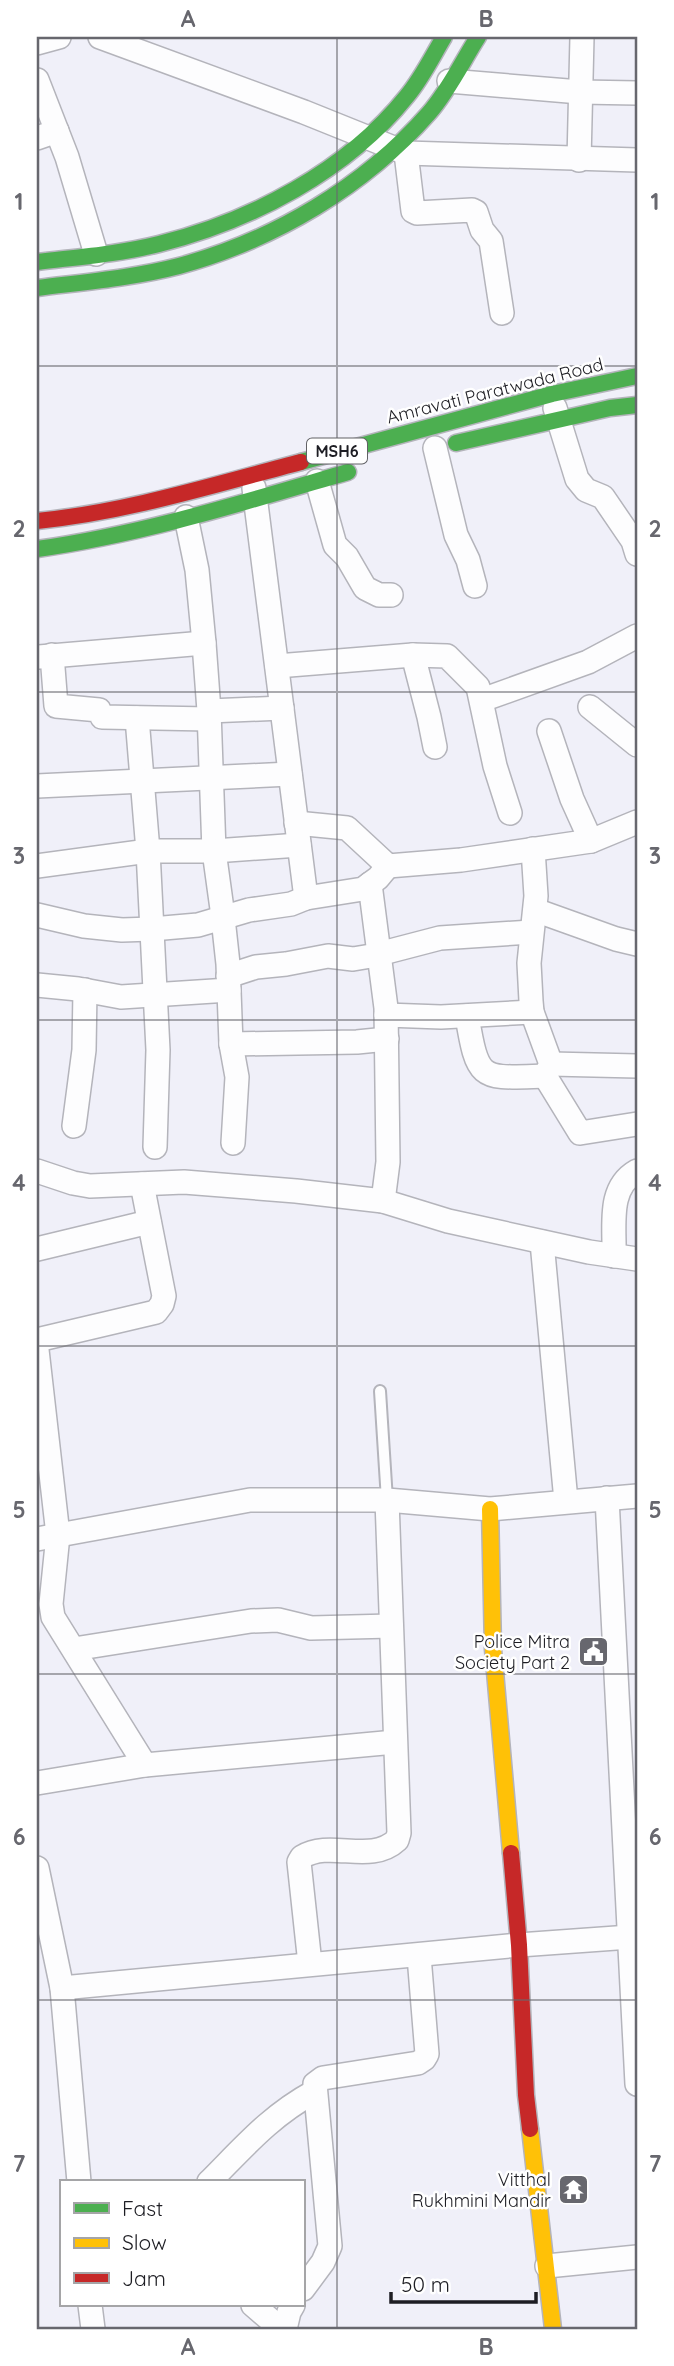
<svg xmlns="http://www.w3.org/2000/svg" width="674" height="2366" font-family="Quicksand,sans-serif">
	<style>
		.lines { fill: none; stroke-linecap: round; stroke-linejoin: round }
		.lane-casing { stroke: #b4b4bb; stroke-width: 14 }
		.street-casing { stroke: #b4b4bb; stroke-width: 26 }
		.fast-casing { stroke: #b4b4bb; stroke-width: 19 }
		.slow-casing { stroke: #b4b4bb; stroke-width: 19 }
		.jam-casing { stroke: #b4b4bb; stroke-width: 19 }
		.lane { stroke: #fdfdfe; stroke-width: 10 }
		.street { stroke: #fdfdfe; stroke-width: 23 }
		.fast { stroke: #4caf50; stroke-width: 16 }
		.slow { stroke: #ffc107; stroke-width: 16 }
		.jam { stroke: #c62828; stroke-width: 16 }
		.grid { fill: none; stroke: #67676e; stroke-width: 2; stroke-opacity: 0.55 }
		.labels { text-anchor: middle; stroke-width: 5; stroke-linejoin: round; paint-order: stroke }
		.shield { fill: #fff; stroke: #616165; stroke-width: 2 }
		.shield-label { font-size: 16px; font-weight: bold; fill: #1d1d23 }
		.street-label { font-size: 18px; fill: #1d1d23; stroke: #fff }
		.poi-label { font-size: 18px; fill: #1d1d23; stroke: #fff; text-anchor: end }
		.neatline { fill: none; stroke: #67676e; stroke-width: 2.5 }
		.grid-label { font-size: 23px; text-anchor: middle; font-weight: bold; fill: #67676e }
	</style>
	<rect width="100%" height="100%" fill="#f0f0f9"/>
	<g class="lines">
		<defs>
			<path id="lane" d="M380,1391L387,1500"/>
			<g id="street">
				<path d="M100,37L304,112L406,153L637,160"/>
				<path d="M37,43L59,37"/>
				<path d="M37,80L67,157L96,254"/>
				<path d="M449,81L580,92L637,93"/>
				<path d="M37,138L57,131"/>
				<path d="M406,153L413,211L417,213L472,210L476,212L482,230L491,241L502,313"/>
				<path d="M579,160L582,37"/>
				<path d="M555,408L577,479L586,490L603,497L633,541L637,554"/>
				<path d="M435,448L456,535L468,560L475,586"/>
				<path d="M317,481L335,545L347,557L365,588L379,595H391"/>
				<path d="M254,488L306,898"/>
				<path d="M186,517L197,570L204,643L209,711L214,851L222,909L228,964L231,1044L237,1077L233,1143"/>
				<path d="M52,655L56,706L99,710L102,717L209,719"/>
				<path d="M413,655L429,717L435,747"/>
				<path d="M39,657L204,643"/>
				<path d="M277,666L413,655L447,656L478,687L495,766L510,813"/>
				<path d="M482,700L588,662L637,636"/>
				<path d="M590,707L637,745"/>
				<path d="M209,711L282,708"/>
				<path d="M137,718L148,851L158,1050L155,1147"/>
				<path d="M549,731L572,799L591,841"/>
				<path d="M37,786L290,774"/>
				<path d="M296,823L347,828L388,866L461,860L591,841L637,822"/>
				<path d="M533,849L536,896L529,963L531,1001L532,1012L551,1064L545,1076L580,1133L637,1124"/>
				<path d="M37,866L148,851H214L299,845"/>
				<path d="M370,884L386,1008L388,1162L383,1201"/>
				<path d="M535,910L616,939L637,944"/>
				<path d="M37,915L84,926L122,930L152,929L198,925L249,910L291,904L306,898L363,889L378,878L388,866"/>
				<path d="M228,976L256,967L286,964L328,956L353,959L371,956L440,938L531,932"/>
				<path d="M37,985L78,989L121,997L229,990"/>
				<path d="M386,1015L441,1017L532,1012"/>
				<path d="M467,1016C478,1083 481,1078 545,1076"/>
				<path d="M231,1044L357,1042L387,1039"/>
				<path d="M551,1064L637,1066"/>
				<path d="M74,1126L84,1050L85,990"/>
				<path d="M37,1171L73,1183L90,1186L184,1182L296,1191L383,1201L448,1221L589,1252L637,1259"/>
				<path d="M542,1242L566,1501"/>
				<path d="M37,1249L149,1222"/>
				<path d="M614,1256C615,1225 607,1188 637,1171"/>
				<path d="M37,1340L156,1312L162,1304L164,1296L142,1184"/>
				<path d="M37,1350L58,1535L51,1604L53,1617L145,1765"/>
				<path d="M607,1498L637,2084"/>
				<path d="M37,1539L250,1500H387L490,1509L637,1496"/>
				<path d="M74,1649L251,1621L278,1620L311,1628L391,1626"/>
				<path d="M37,1783L145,1765L395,1742"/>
				<path d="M37,1868L62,1988L79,2182"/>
				<path d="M310,1964L299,1862L302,1857C331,1839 370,1865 397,1840L399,1833L387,1500"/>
				<path d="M62,1988L519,1945L630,1937"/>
				<path d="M209,2182C244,2147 270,2116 314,2092"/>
				<path d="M547,2266L637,2257"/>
				<path d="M303,2289L323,2262L330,2246L315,2084L323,2078L418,2063L424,2059L427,2054L419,1956"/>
				<path d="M90,2305L93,2329"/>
				<path d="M253,2305L281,2329"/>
				<path d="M285,2329L289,2312L293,2305"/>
			</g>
			<g id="fast">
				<path d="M37,262C78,257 119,254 159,244C251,221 347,171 407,96C422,78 432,57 444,37"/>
				<path d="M37,288C84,282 133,278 179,266C274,240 364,187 429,113C449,90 462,62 478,37"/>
				<path d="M456,443L610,408L637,405"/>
				<path d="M301,462L552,394L637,376"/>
				<path d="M37,549C143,534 245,502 348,472"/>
			</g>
			<g id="slow">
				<path d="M490,1509L493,1649L511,1853"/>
				<path d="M530,2129L553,2329"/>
			</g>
			<g id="jam">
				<path d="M37,521C127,512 213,485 301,462"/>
				<path d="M511,1853L519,1945L526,2095L530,2129"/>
			</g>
		</defs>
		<!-- lane casing -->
		<use href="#lane" class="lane-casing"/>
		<!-- street casing -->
		<use href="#street" class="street-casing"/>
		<!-- fast casing -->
		<use href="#fast" class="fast-casing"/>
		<!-- slow casing -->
		<use href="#slow" class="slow-casing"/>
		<!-- jam casing -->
		<use href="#jam" class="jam-casing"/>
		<!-- lane -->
		<use href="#lane" class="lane"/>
		<!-- street -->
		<use href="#street" class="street"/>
		<!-- fast -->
		<use href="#fast" class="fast"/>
		<!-- slow -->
		<use href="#slow" class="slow"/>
		<!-- jam -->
		<use href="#jam" class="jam"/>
	</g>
	<!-- grid -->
	<path class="grid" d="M337,37V2329M37,366H637M37,692H637M37,1020H637M37,1346H637M37,1674H637M37,2000H637"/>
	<!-- icons -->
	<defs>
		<symbol id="civic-square" viewBox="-11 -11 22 22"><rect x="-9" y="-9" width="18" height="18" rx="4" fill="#67676e" stroke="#fff"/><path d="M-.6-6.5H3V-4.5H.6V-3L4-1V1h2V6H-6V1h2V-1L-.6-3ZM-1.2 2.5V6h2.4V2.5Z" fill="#fff"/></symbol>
		<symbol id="temple-square" viewBox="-11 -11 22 22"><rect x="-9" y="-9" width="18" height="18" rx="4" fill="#67676e" stroke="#fff"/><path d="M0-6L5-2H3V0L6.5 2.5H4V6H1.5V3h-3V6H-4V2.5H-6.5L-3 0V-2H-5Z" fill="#fff"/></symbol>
	</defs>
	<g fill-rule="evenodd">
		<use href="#civic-square" x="576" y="1634" width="35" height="35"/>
		<use href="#temple-square" x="556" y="2172" width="35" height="35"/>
	</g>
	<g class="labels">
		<!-- shield labels -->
		<rect class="shield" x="307" y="438.5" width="60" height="25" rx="5"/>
		<g class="shield-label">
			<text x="337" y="457">MSH6</text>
		</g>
		<!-- street labels -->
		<g class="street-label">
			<text transform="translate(495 391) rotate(-14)" y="6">Amravati Paratwada Road</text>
		</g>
		<!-- poi labels -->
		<g class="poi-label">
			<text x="570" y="1648">Police Mitra<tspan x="570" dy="21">Society Part 2</tspan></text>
			<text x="551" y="2186">Vitthal<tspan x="551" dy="21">Rukhmini Mandir</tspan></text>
		</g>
	</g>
	<!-- border -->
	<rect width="674" height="2366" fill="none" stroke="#ffffff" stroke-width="77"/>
	<!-- legend -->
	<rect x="60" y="2180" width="245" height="126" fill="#ffffff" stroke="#a5a5a7" stroke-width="2"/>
	<rect x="74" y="2203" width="35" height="10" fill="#4caf50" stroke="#a5a5a7" stroke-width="2"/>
	<text x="122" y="2216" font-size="21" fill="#1d1d23">Fast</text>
	<rect x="74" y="2238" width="35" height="10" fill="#ffc107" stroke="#a5a5a7" stroke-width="2"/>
	<text x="122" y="2250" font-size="21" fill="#1d1d23">Slow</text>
	<rect x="74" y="2273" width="35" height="10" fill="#c62828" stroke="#a5a5a7" stroke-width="2"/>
	<text x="122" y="2286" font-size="21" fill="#1d1d23">Jam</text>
	<!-- scale -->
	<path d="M391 2292v10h145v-10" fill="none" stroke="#1d1d23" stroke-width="3.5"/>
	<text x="401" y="2292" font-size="21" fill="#1d1d23" stroke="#ffffff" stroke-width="5" paint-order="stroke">50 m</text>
	<rect x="38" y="38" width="598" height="2290" class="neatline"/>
	<g class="grid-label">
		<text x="188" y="27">A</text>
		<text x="486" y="27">B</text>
		<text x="19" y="210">1</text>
		<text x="655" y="210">1</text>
		<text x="19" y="537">2</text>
		<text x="655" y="537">2</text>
		<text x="19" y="864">3</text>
		<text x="655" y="864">3</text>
		<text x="19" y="1191">4</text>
		<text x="655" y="1191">4</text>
		<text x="19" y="1518">5</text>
		<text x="655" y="1518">5</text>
		<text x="19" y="1845">6</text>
		<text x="655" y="1845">6</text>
		<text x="19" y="2172">7</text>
		<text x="655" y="2172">7</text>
		<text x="188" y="2355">A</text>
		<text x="486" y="2355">B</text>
	</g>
</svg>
